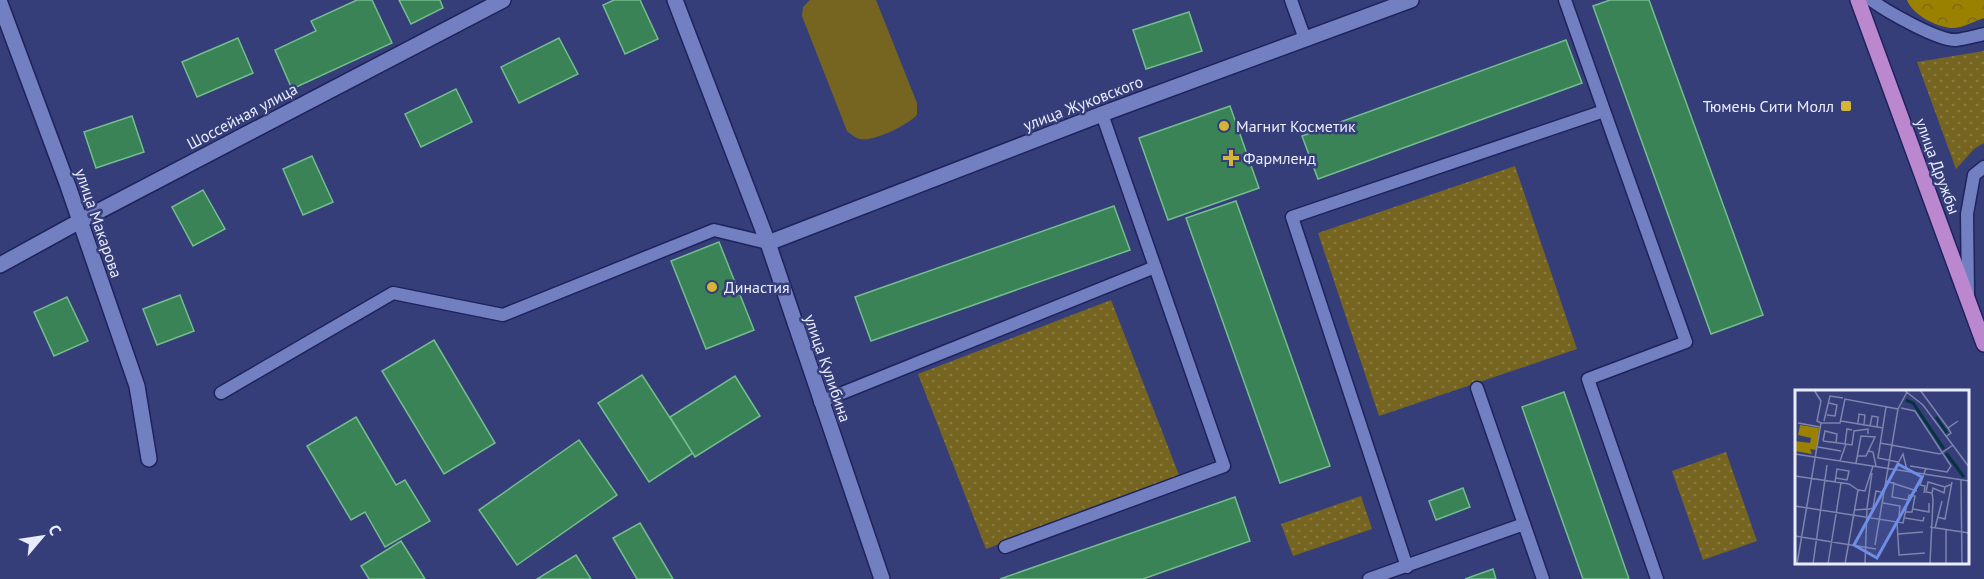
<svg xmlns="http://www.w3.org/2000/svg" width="1984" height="579" font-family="'PT Sans',sans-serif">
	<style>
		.grass { fill: url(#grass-dots) }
		.forest { fill: url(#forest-crowns) }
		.pitch { fill: #766521 }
		.building { fill: #3a8357; stroke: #74bd8e; stroke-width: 1.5 }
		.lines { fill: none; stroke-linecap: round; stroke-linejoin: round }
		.service-casing { stroke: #1e235c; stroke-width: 15 }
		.minor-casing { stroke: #1e235c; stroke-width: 18 }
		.primary-casing { stroke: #1e235c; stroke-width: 18 }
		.service { stroke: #727fc0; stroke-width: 12 }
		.minor { stroke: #727fc0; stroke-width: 15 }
		.primary { stroke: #bb87ce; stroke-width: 15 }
		.poi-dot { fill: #d5b535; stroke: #363e7a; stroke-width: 2 }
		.labels { text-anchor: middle; stroke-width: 5; stroke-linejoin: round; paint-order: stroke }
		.street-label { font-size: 16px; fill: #e8ecfb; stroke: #363e7a }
		.poi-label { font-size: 16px; fill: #e8ecfb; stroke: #363e7a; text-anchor: start }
		.inset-river { fill: none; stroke: #04343d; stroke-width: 3 }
		.inset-road { fill: none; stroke: #7d84ae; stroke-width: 1.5 }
		.view { fill: #6e8de6; fill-opacity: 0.15; stroke: #6e8de6; stroke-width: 3 }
		.inset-edge { fill: none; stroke: #e8ecfb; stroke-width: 3 }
	</style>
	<defs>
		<pattern id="grass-dots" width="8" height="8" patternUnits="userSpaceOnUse" patternTransform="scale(1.5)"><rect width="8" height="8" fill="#766521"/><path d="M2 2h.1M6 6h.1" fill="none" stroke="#8a7b42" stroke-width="1.8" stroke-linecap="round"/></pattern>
		<pattern id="forest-crowns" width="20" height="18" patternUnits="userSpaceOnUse" patternTransform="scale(1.5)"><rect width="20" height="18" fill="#9b8100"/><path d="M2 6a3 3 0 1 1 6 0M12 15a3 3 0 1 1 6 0" fill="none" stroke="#7d6d1a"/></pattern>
	</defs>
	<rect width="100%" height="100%" fill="#363e7a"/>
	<!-- grass -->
	<g class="grass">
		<path d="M1984,51V143L1974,149L1956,169L1917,62Z"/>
		<path d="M1515,166L1577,349L1379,416L1318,233Z"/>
		<path d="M1111,300L1179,475L986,549L918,374Z"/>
		<path d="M1726,452L1757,541L1703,560L1672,471Z"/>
		<path d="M1361,496L1372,529L1293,556L1281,524Z"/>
	</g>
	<!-- forest -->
	<path class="forest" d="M1907,0H1984V18C1975,21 1960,29 1951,28C1935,26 1913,15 1907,0Z"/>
	<!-- pitch -->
	<path class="pitch" d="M810,0H876L917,103V115C907,125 874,142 860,139C855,138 851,134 847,131L802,16L803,7Z"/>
	<!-- building -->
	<g class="building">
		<path d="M357,0H372L392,43L292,89L275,50L316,31L311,21Z"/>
		<path d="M399,0H440L443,8L411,24Z"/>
		<path d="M614,0H640L658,39L625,54L603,5Z"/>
		<path d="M1610,0H1649L1763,315L1711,334L1593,6Z"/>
		<path d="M1189,12L1202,51L1146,69L1133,30Z"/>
		<path d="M238,38L253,73L197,97L182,62Z"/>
		<path d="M559,38L578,74L519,103L501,67Z"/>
		<path d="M1566,40L1582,83L1318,179L1302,136Z"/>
		<path d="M456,89L472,122L421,147L405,114Z"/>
		<path d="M1230,106L1259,188L1168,220L1139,138Z"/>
		<path d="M132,116L144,152L96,168L84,132Z"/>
		<path d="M312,156L333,202L303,215L283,169Z"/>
		<path d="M203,190L225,229L193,246L172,207Z"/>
		<path d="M1236,201L1330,466L1280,483L1186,218Z"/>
		<path d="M1114,206L1130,250L871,341L855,297Z"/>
		<path d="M719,242L754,330L706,349L671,261Z"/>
		<path d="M180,295L194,331L157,345L143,309Z"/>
		<path d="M67,297L88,341L54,356L34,312Z"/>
		<path d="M434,340L495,443L444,474L382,371Z"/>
		<path d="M642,375L693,453L649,482L598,403Z"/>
		<path d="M735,376L760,416L695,457L670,417Z"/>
		<path d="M1564,392L1629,579H1583L1522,407Z"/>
		<path d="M356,417L396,485L405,480L430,521L385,547L365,512L351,520L307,446Z"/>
		<path d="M579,440L617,495L517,565L479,510Z"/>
		<path d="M1463,488L1470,507L1436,520L1429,501Z"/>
		<path d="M1235,497L1250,541L1143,579H1000Z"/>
		<path d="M640,523L673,579H637L613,538Z"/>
		<path d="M401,541L425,579H369L361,566Z"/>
		<path d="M576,555L591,579H537Z"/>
		<path d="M1493,569L1496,579H1465Z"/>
	</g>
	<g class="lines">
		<defs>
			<g id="service">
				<path d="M1291,0L1305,39"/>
				<path d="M1565,0L1686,342L1588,379L1657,579"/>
				<path d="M1871,0C1886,11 1938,41 1956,40C1965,39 1975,36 1984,34"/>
				<path d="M1968,293L1967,214L1974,175L1984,167"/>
				<path d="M1477,388L1524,524"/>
				<path d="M221,393L393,293L503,315L714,230L768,243"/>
				<path d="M820,402L1155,267"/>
				<path d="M1005,547L1224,466L1102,114"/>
				<path d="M1407,567L1292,217L1604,111"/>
				<path d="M1369,579L1524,524L1543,579"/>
			</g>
			<g id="minor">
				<path d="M675,0L768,243L882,579"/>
				<path d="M0,3L68,186L137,386L149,459"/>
				<path d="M768,243L1102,114L1411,0"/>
				<path d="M0,265L80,221L503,0"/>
			</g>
			<path id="primary" d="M1858,0L1984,344"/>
		</defs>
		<!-- service casing -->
		<use href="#service" class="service-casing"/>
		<!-- minor casing -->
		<use href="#minor" class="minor-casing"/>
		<!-- primary casing -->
		<use href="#primary" class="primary-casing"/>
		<!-- service -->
		<use href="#service" class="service"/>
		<!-- minor -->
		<use href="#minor" class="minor"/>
		<!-- primary -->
		<use href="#primary" class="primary"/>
	</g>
	<!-- markers -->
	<g class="poi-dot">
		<rect x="1840" y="100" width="12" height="12" rx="3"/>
		<circle cx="1224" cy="126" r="6"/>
		<path d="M1228 149h6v6h6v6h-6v6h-6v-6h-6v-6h6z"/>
		<circle cx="712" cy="287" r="6"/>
	</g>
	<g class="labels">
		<!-- street labels -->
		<g class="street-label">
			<text transform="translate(1083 103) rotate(-21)" y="6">улица Жуковского</text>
			<text transform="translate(242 116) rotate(-28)" y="6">Шоссейная улица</text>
			<text transform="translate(1938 166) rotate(70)" y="6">улица Дружбы</text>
			<text transform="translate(99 223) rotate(71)" y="6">улица Макарова</text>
			<text transform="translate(828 368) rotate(71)" y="6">улица Кулибина</text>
		</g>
		<!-- poi labels -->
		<g class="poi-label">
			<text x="1834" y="112" text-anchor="end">Тюмень Сити Молл</text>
			<text x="1236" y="132">Магнит Косметик</text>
			<text x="1243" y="164">Фармленд</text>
			<text x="724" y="293">Династия</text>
		</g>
	</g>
	<!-- overview -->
	<g transform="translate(1795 390)">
		<rect width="174" height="174" fill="#363e7a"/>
		<path d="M5,35L24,38L22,60L15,59L17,64L0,61V51L15,53L16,48L3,45Z" fill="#9b8100"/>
		<path class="inset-river" d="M111,10L118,13L149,59M141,27L152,43M151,63L169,87"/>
		<path class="inset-road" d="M109,0L128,15L174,77M125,0L153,38M91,17L83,68L103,72M106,18L120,21L156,76L152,82L115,76M32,25L40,26L42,15L34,13M29,31L35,6L48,8M46,31L88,38M3,33L25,37M26,33H45L50,9L103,19M63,33L64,24L70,25L69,34M75,36L77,26L83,27L82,37M152,46L156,43L153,38L163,31M28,51L30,41L42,44L41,53M28,51L51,54M85,53L145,64L158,55M50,54L52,39L57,40M23,57L46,61M74,61L78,62L81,76M0,64L174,91M45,71L51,54L57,55L59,41L73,39V44M61,73L66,46L80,47L71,66H63M100,79L108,64L112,80M0,86L54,94L63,100M166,90L167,174M91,91L122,101M40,92L42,79L54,81L52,90L41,88M99,92L97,107L113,110M63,100L70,101L78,76M89,103L92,84M129,103L130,96L125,95L131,78M137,103L138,98L149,103L150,97M88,113L105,116L104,126M0,116L108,133L114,105L120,106L117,122H111M72,118L77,83M118,119L134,122V113M59,120L72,119L70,174M71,120L78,118L81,101L86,102M142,127L150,129L157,92M110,128L128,131L129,127M102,132L104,165L130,163M135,137L174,143M140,138L147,111M151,140V174M103,144L128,142M0,146L81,159M80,155L103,19L112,2M2,174L26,33L22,31L26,11L19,0M18,174L32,75M33,174L46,93M50,174L63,100M135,174L138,110L137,103L131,102L133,92L150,97L157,94"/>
		<path class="view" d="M103,74L127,87L82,168L59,155Z"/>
		<rect width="174" height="174" class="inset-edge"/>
	</g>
	<!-- north arrow -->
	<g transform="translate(42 537) rotate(61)" stroke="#363e7a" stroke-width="4.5" paint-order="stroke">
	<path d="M0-4.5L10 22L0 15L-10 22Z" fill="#e8ecfb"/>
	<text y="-9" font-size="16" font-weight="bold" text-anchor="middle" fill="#e8ecfb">С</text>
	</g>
</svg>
